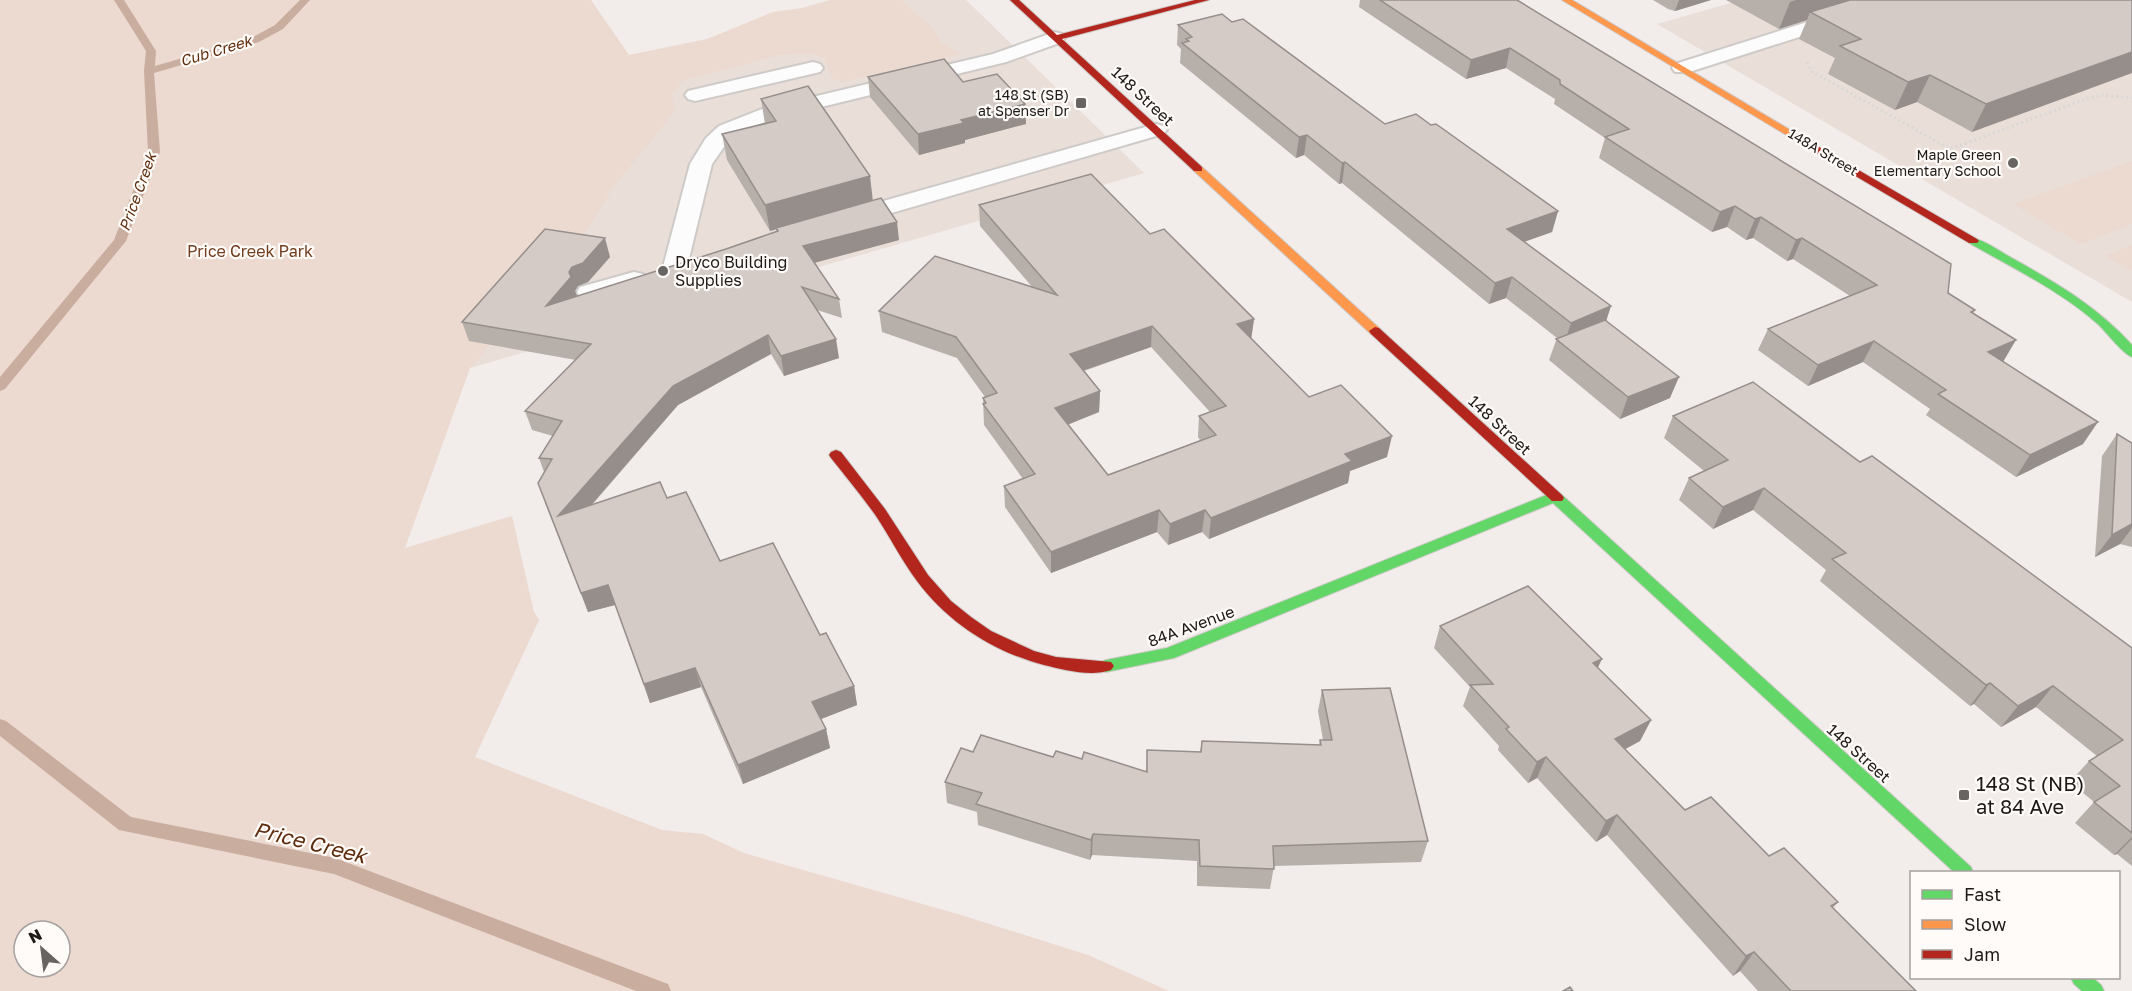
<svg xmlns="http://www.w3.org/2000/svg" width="2132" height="991" font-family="'Golos Text',sans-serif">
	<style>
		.built { fill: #e9ded8 }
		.green { fill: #ecd9d0; fill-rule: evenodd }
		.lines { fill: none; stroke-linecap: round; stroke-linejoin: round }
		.stream { fill: #c9ad9f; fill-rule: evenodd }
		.lane-casing { stroke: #cecac8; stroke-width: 4 }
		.fast-casing { stroke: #cecac8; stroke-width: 2 }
		.slow-casing { stroke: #cecac8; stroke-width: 2 }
		.jam-casing { stroke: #cecac8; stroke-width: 2 }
		.path { stroke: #d9d8d6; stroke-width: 3; stroke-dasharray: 2 3; stroke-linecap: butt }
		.lane { fill: #fdfcfc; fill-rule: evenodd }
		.fast { fill: #63d668; fill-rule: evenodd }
		.slow { fill: #ff974d; fill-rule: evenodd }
		.jam { fill: #b3261e; fill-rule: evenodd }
		.wall { fill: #b7afaa; fill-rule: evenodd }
		.shaded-wall { fill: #958e8b }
		.building { fill: #d5cbc6; stroke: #958e8b; stroke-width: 1.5; fill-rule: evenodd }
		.poi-dot { fill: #686462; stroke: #fffbf9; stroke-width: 2 }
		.labels { text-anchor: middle; stroke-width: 4.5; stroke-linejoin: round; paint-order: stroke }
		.far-poi-label { font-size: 14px; fill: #1d1a18; stroke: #fffbf9; text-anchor: end }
		.far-street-label { font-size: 14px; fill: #1d1a18; stroke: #fffbf9 }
		.far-water-label { font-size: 15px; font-style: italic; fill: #5d2c0c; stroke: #fffbf9 }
		.street-label { font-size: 16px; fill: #1d1a18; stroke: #fffbf9 }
		.park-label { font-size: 16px; fill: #703d1f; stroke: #fffbf9 }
		.poi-label { font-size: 16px; fill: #1d1a18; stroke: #fffbf9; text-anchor: start }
		.near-poi-label { font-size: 20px; fill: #1d1a18; stroke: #fffbf9; text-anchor: start }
		.near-water-label { font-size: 21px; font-style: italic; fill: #5d2c0c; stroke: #fffbf9 }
	</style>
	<rect width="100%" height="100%" fill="#f2edea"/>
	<!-- built -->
	<g class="built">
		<path d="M867,0H966L1144,173L470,368L638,58Z"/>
		<path d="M1741,0H2132V302L1657,24Z"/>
	</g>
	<!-- green -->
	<g class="green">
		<path d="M0,0H591L629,55L707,39L773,12L802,8L830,0H901L931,27L941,42L960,54L842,82L832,78L824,58L811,53L779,55L682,81L672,95L675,111L614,186L583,236L470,368L405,548L512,516L534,612L539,620L475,757L662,830L703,834L744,853L961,915L1088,955L1169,991H0ZM24,931H60V967H24Z"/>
		<path d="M2132,161V224L2081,244L2013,204Z"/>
		<path d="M2132,245V271L2106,256Z"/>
	</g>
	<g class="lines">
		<!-- stream -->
		<g class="stream">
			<path d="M114,0H124L156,51L155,66L251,38L275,25L300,0H310L283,29L259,42L154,73L160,152L126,241L5,389L0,391V377L114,240L148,152L144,71L146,51Z"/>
			<path d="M0,719L6,721L131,817L335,858L668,984L671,991H636L334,874L119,830L0,736Z"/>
		</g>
		<defs>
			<g id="lane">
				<path d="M1877,0H1905L1903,4L1689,72H1675L1672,68L1675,64Z"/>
				<path d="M1055,32L1062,34L1065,38L1062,42L1006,62L776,118L733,134L712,164L687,267L683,272L675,274L667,272L663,267L690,164L706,138L719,126L762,109L993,54Z"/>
				<path d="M813,62L820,64L823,68L820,72L695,101L688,99L685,95L688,91Z"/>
				<path d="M1156,124L1163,126L1167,130L1163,134L857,223L849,225L841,223L838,218L841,213Z"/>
				<path d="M634,272L643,274L646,279L643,284L589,299L580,297L577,292L580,287Z"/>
			</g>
			<g id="fast">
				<path d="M1973,238C1986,241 1999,251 2010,257C2055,282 2098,307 2132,345V357C2123,354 2107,333 2099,325C2061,291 2013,268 1969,243V239Z"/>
				<path d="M1554,492L1562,495L1971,867L1973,872H1954L1553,503L1174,658L1106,672L1101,670L1098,666L1101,662L1106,660L1167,648Z"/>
				<path d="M2071,978H2093L2101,985L2104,991H2082L2074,984Z"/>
			</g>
			<g id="slow">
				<path d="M1562,0H1572L1817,146L1812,149L1808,148Z"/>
				<path d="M1198,166L1202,167L1379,328L1381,331L1379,334H1371L1194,171L1193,169Z"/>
			</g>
			<g id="jam">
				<path d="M1010,0H1019L1057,35L1195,0H1209L1062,39L1202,167V171H1194Z"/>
				<path d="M1812,143L1977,239L1979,241L1977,243H1969L1808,148L1807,146Z"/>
				<path d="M1375,327L1379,328L1562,495L1564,498L1562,501H1552L1371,334L1369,331Z"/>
				<path d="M836,450L841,452L885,509L928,575L951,601L971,617L991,631L1034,651L1056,657L1111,662L1114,666L1111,670C1091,677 1064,670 1044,665C994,652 948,623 917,581C902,561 890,537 876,516C862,496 846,477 831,458L829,455L831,452Z"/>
			</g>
		</defs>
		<!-- lane casing -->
		<use href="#lane" class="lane-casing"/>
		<!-- fast casing -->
		<use href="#fast" class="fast-casing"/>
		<!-- slow casing -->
		<use href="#slow" class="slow-casing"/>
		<!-- jam casing -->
		<use href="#jam" class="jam-casing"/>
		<!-- path -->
		<path class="path" d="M1807,62L1811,71L1950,149L2086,99L2102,95L2132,98"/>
		<!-- lane -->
		<use href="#lane" class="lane"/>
		<!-- fast -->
		<use href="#fast" class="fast"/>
		<!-- slow -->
		<use href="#slow" class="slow"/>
		<!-- jam -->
		<use href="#jam" class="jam"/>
	</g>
	<!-- wall -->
	<g class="wall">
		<path d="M1360,0H1517L1948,293L1975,310L1973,314L2003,362L2083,444L2016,477L1926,415L1930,409L1863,362L1808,386L1758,350L1768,329L1850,296L1793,259L1787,261L1753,238L1746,240L1727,227L1712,232L1599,158L1605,138L1554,104L1555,99L1506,68L1466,79L1359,7Z"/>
		<path d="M1653,0H1711L1675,11L1668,9Z"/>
		<path d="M1726,0H2132L1972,132L1917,102L1895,110L1828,74L1835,58L1799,39L1807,20L1779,29Z"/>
		<path d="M1232,22L1385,124L1431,125L1558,211L1552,232L1525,241L1606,320L1670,398L1620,419L1549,360L1557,338L1506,298L1489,304L1342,183L1339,184L1304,155L1296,158L1180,63L1181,49L1177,45L1178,25Z"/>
		<path d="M868,77L963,82L1025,104L1026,124L965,140V143L919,155L870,97Z"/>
		<path d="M761,99L873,201L899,240L814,263L839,299L842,318L817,310L839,358L784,376L771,354L678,405L592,505L667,498L720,561L820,635L854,686L857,705L821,719L826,729L830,748L743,784L701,687L650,703L615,605L588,612L545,503L544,472L539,458L553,436L532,430L525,411L576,360L469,341L462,322L610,257L588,282L578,286L575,291L577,296L726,249L776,232V229L770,231L727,160L722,134L765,124Z"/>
		<path d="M979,205L1150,234L1254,319L1251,339L1309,397L1387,457L1350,471L1348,483L1209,539L1202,532L1168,545L1157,532L1051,573L1005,507L1004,486L1023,479L984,425L983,398L985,397L957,358L882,332L879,311L1033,288L980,226ZM1151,347L1210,412L1199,416L1198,437L1200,440L1108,475L1067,424L1099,412L1100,391L1084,371Z"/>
		<path d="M1673,416L1860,462L2132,648V866L2117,854L2114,855L2075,823L2094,802L2070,782L2089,761L2097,756L2036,707L2001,727L1974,704L1970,706L1820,581L1826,570L1753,510L1713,529L1679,500L1689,478L1704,471L1664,438Z"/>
		<path d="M2117,434L2132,443V547L2120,544L2095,557L2102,456Z"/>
		<path d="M1440,626L1598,668L1651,720L1640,741L1625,749L1685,810L1769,856L1838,902L1833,908L1916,991H1758L1740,971L1733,976L1607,835L1596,842L1537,778L1528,783L1498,750L1499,746L1463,706L1470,687L1434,648Z"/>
		<path d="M1322,690L1428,841L1421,862L1274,866L1270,889L1197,886V861L1092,855L1090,860L978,825L977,812L947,803L945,782L973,752L1082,759L1146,771L1147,750L1200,752L1202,741L1319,745L1320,740H1323L1318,711Z"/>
	</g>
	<!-- shaded-wall -->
	<g class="shaded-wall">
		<path d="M1679,0H1711L1675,11Z"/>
		<path d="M1796,0H1870L1810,12L1807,20L1779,29L1790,2Z"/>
		<path d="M1510,48L1506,68L1466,79L1471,60Z"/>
		<path d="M2132,52V73L1972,132L1986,104Z"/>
		<path d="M1930,75L1917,102L1895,110L1908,82Z"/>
		<path d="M1025,104L1026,124L965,140V143L919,155L918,134L961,120Z"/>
		<path d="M1307,135L1304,155L1296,158L1299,137Z"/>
		<path d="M1345,162L1342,183L1339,184L1342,163Z"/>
		<path d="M870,176L873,202L770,231L765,205Z"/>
		<path d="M1735,206L1727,227L1712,232L1720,212Z"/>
		<path d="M1558,211L1552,232L1502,250L1507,229Z"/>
		<path d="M1761,217L1753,238L1746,240L1755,219Z"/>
		<path d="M897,222L899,240L806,265L803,246Z"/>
		<path d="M605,238L610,257L588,282L578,286L575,291L577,296L546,306L572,267Z"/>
		<path d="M1802,238L1793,259L1787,261L1796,240Z"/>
		<path d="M1512,277L1506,298L1489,304L1495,283Z"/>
		<path d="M1611,306L1604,328L1564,344L1571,323Z"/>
		<path d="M1254,319L1251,340L1237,324Z"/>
		<path d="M1152,326L1151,347L1070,375V354Z"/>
		<path d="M768,335L771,354L678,405L565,535L558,516L673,386Z"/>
		<path d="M836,339L839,358L784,376L781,356Z"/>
		<path d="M2016,340L2003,362L1988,352Z"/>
		<path d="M1874,341L1863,362L1808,386L1818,365Z"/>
		<path d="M1679,377L1670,398L1620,419L1628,397Z"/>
		<path d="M1100,391L1099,412L1055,430V408Z"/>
		<path d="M2098,422L2083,444L2016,477L2030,455Z"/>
		<path d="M1392,436L1387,457L1350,471L1348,483L1209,539L1211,518L1345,454Z"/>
		<path d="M1764,488L1753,510L1713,529L1723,507Z"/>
		<path d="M1159,510L1157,532L1051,573V552Z"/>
		<path d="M1205,510L1202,532L1168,545L1170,524Z"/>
		<path d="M2132,524V528L2120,544L2095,557L2112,535Z"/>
		<path d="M608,585L615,605L588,612L581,593Z"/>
		<path d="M1602,659L1592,680L1593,663Z"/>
		<path d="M695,668L701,687L650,703L644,684Z"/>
		<path d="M1990,683L1974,704L1970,706L1986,685Z"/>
		<path d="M854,686L857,705L816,721L812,702Z"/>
		<path d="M2053,686L2036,707L2001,727L2018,706Z"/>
		<path d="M1651,720L1640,741L1605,760L1615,739Z"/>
		<path d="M826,729L830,748L743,784L738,765Z"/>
		<path d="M1546,757L1537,778L1528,783L1537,762Z"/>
		<path d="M1617,815L1607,835L1596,842L1606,821Z"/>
		<path d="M1093,834L1092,855L1090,860L1091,840Z"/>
		<path d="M2132,837V839L2117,854L2114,855Z"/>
		<path d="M1754,952L1740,971L1733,976L1746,956Z"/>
	</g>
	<!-- building -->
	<g class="building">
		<path d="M1380,0H1517L1951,264L1948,293L1975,310L1971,312L2016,340L1988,352L2098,422L2030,455L1938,394L1946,390L1874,341L1818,365L1768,329L1877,285L1802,238L1796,240L1761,217L1755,219L1735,206L1720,212L1605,137L1629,129L1560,84V80L1510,48L1471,60Z"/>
		<path d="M1850,0H2132V52L1986,104L1930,75L1908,82L1840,46L1861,39L1810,12Z"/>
		<path d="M1222,14L1232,22L1243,19L1385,124L1416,114L1431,125L1436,124L1558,211L1507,229L1611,306L1571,323L1512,277L1495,283L1345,162L1342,163L1307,135L1299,137L1182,43L1189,41L1186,39L1192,37L1178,25Z"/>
		<path d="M944,59L963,82L997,74L1025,104L961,120L964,123L918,134L868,77Z"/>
		<path d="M808,86L870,176L765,205L722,134L776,121L761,99Z"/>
		<path d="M1091,174L1150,234L1164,229L1254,319L1237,324L1309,397L1341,385L1392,436L1345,454L1352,461L1211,518L1205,510L1170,524L1159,510L1051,552L1004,486L1035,474L983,404L986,403L983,398L997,393L956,337L879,311L935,256L1057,295L979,205ZM1152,326L1226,406L1199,416L1216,435L1108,475L1055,408L1100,391L1070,354Z"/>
		<path d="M881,198L897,222L803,246L839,299L802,287L836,339L781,356L768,335L673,386L558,516L660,482L667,498L686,492L720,561L773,543L820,635L826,633L854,686L812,702L826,729L738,765L695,668L644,684L608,585L581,593L538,483L552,459L539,458L562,421L525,411L591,344L462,322L545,229L605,238L583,263L572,267L569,272L571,277L546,306L726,249L778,231L776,228Z"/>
		<path d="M1605,320L1679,377L1628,397L1556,339Z"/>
		<path d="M1753,382L1860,462L1872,456L2132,648V833L2094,802L2120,786L2089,761L2123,740L2053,686L2018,706L1990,683L1986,685L1832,559L1846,553L1764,488L1723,507L1689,478L1728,460L1673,416Z"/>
		<path d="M2117,434L2132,443V524L2112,535Z"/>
		<path d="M1528,586L1602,659L1593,663L1651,720L1615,739L1685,810L1711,797L1769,856L1784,848L1838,902L1831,906L1916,991H1791L1754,952L1746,956L1617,815L1606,821L1546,757L1537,762L1506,729L1509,727L1470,685L1493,684L1440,626Z"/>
		<path d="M1390,688L1428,841L1273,846L1274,869L1200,866L1199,840L1093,834L1091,840L976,804L982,793L945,782L961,748L973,752L981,735L1053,757L1056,751L1082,759L1084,752L1147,772V750L1201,752L1202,741L1321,745L1320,740H1332L1322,690Z"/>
		<path d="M1570,987L1573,991H1563Z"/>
	</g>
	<!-- markers -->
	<g class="poi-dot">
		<rect x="1075" y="97" width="12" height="12" rx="3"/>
		<circle cx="2013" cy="163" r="6"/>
		<circle cx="663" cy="271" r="6"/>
		<rect x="1958" y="789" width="12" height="12" rx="3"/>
	</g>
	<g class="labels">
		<!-- far-poi labels -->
		<g class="far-poi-label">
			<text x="1069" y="100">148 St (SB)<tspan x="1069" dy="16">at Spenser Dr</tspan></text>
			<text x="2001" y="160">Maple Green<tspan x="2001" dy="16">Elementary School</tspan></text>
		</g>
		<!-- far-street labels -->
		<g class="far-street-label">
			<text transform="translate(1823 152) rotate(31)" y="5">148A Street</text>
		</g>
		<!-- far-water labels -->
		<g class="far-water-label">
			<text transform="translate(216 51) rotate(-17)" y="5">Cub Creek</text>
			<text transform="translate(138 192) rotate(-70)" y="5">Price Creek</text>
		</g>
		<!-- street labels -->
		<g class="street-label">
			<text transform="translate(1143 96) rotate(43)" y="6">148 Street</text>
			<text transform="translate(1500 425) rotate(43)" y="6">148 Street</text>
			<text transform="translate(1191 626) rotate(-20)" y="6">84A Avenue</text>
			<text transform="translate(1859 753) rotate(42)" y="6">148 Street</text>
		</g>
		<!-- park labels -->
		<g class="park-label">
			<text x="250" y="257">Price Creek Park</text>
		</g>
		<!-- poi labels -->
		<g class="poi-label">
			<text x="675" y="268">Dryco Building<tspan x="675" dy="18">Supplies</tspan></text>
		</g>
		<!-- near-poi labels -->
		<g class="near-poi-label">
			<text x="1976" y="791">148 St (NB)<tspan x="1976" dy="23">at 84 Ave</tspan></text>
		</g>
		<!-- near-water labels -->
		<g class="near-water-label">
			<text transform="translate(310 843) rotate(14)" y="7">Price Creek</text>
		</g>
	</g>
	<!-- legend -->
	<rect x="1910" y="871" width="210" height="108" fill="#fffbf9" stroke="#a5a19f" stroke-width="1.5"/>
	<rect x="1922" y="890" width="30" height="9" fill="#63d668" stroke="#a5a19f" stroke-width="1.5"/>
	<text x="1964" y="901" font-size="18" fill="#1d1a18">Fast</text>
	<rect x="1922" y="920" width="30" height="9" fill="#ff974d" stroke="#a5a19f" stroke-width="1.5"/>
	<text x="1964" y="931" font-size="18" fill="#1d1a18">Slow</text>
	<rect x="1922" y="950" width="30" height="9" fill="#b3261e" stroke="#a5a19f" stroke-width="1.5"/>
	<text x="1964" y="961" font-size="18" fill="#1d1a18">Jam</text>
	<!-- north arrow -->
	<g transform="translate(42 949) rotate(332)"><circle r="28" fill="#fffbf9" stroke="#a5a19f" stroke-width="1.5"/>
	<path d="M0-4.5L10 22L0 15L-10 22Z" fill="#686462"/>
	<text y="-9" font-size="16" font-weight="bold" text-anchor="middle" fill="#1d1a18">N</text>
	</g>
</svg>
